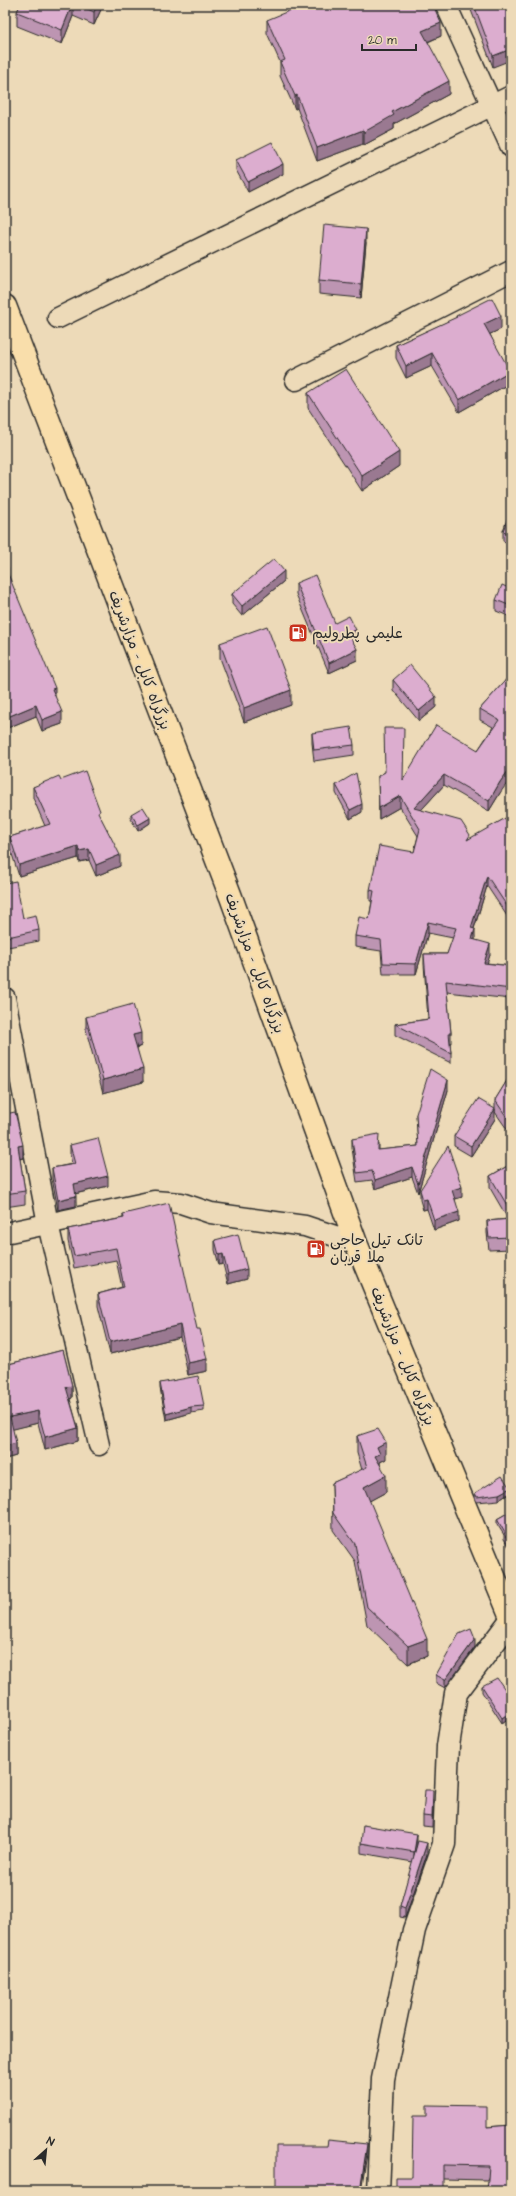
<svg xmlns="http://www.w3.org/2000/svg" width="516" height="2196" font-family="'Architects Daughter','Playpen Sans Arabic',sans-serif">
	<style>
		.lines { fill: none; stroke-linecap: round; stroke-linejoin: round }
		.minor-casing { stroke: #2b2b2b; stroke-width: 23 }
		.tertiary-casing { stroke: #2b2b2b; stroke-width: 25 }
		.trunk-casing { stroke: #2b2b2b; stroke-width: 25 }
		.minor { stroke: #eddab8; stroke-width: 20 }
		.tertiary { stroke: #eddab8; stroke-width: 22 }
		.trunk { stroke: #f9deab; stroke-width: 22 }
		.wall { fill: #bd95b2; stroke: #2b2b2b }
		.shaded-wall { fill: #9a7991; stroke: #2b2b2b }
		.building { fill: #dcadcf; stroke: #2b2b2b }
		.labels { text-anchor: middle; stroke-width: 4; stroke-linejoin: round; paint-order: stroke }
		.poi-label { font-size: 15px; fill: #2b2b2b; stroke: #eddab8; text-anchor: start }
		.street-label { font-size: 15px; fill: #2b2b2b; stroke: #eddab8 }
	</style>
	<rect width="100%" height="100%" fill="#eddab8"/>
	<filter id="ink" filterUnits="userSpaceOnUse"><feTurbulence type="fractalNoise" baseFrequency=".025" numOctaves="2"/><feDisplacementMap in="SourceGraphic" scale="8" xChannelSelector="R" yChannelSelector="G"/><feConvolveMatrix kernelMatrix="1 2 1 2 8 2 1 2 1" color-interpolation-filters="sRGB"/></filter>
	<g filter="url(#ink)">
		<g class="lines">
			<defs>
				<g id="minor">
					<path d="M446,5L511,147"/>
					<path d="M58,318L511,96"/>
					<path d="M296,380L511,271"/>
					<path d="M5,998L48,1224L99,1445"/>
					<path d="M5,1233L154,1201L181,1203L211,1213L305,1226L356,1243"/>
				</g>
				<path id="tertiary" d="M378,2191L383,2079L414,1930L444,1844L448,1746L456,1693L511,1620"/>
				<path id="trunk" d="M5,306L231,897L356,1243L511,1617"/>
			</defs>
			<!-- minor casing -->
			<use href="#minor" class="minor-casing"/>
			<!-- tertiary casing -->
			<use href="#tertiary" class="tertiary-casing"/>
			<!-- trunk casing -->
			<use href="#trunk" class="trunk-casing"/>
			<!-- minor -->
			<use href="#minor" class="minor"/>
			<!-- tertiary -->
			<use href="#tertiary" class="tertiary"/>
			<!-- trunk -->
			<use href="#trunk" class="trunk"/>
		</g>
		<!-- wall -->
		<g class="wall">
			<path d="M20,5H103L94,25L73,16L62,44L17,26V12Z"/>
			<path d="M469,5H511L493,67Z"/>
			<path d="M267,20L441,36L428,42L449,94L394,124V129L364,145L363,144L317,161L297,108L295,109L280,76V62L267,33Z"/>
			<path d="M236,160L283,174L248,192L236,170Z"/>
			<path d="M366,243L361,298L319,294V280Z"/>
			<path d="M456,316L501,329L490,334L510,383L459,412L432,366L406,378L396,358V345L456,318Z"/>
			<path d="M308,393L399,466L362,491L308,408Z"/>
			<path d="M511,509V544L503,541V531Z"/>
			<path d="M5,560L8,575L55,697L62,724L42,731L36,716L5,729Z"/>
			<path d="M284,581L242,616L232,604V594Z"/>
			<path d="M296,583L335,623L356,640L353,641L357,660L329,673L296,594Z"/>
			<path d="M511,589V617L496,611V600Z"/>
			<path d="M220,643L291,705L244,722L220,658Z"/>
			<path d="M511,674L500,793L489,811L444,785L421,810L470,839L511,815V922L487,886L474,929L475,940L490,955L487,963L511,966V999L447,992L451,1033V1043H450L451,1053V1063L395,1035V1024L428,1019L424,964V954H447L453,938L428,933L416,974H383L381,951L355,947V936L369,919L372,901H370V890L414,852L418,836L400,807L379,819L378,776L385,772L403,780L478,750L493,727L480,720V709Z"/>
			<path d="M393,680L436,707L419,721L393,690Z"/>
			<path d="M312,733L354,745V755L314,761L312,743Z"/>
			<path d="M61,780L100,816L120,866L96,876L89,860L79,862L78,858L19,876L10,848V837L45,826L33,798V787Z"/>
			<path d="M336,785L362,812L350,819L336,793Z"/>
			<path d="M131,814L150,823L138,831L131,819Z"/>
			<path d="M5,883L23,918L39,930V941L8,947L5,932Z"/>
			<path d="M86,1017L141,1046L137,1048L143,1082L103,1093L86,1030Z"/>
			<path d="M5,1048L8,1064V1075H5Z"/>
			<path d="M511,1074V1135L495,1112V1100Z"/>
			<path d="M448,1090L418,1193L412,1177L375,1189L372,1180L357,1182L352,1148V1139L379,1144V1150L418,1146L416,1114Z"/>
			<path d="M5,1114L23,1158L20,1159L25,1191V1204L5,1207Z"/>
			<path d="M495,1119L471,1156L454,1146V1136Z"/>
			<path d="M70,1145L108,1186L75,1194L76,1206L58,1210L52,1178V1168L72,1164L70,1155Z"/>
			<path d="M511,1164V1249L489,1250L487,1233V1221L508,1219L490,1188V1176Z"/>
			<path d="M420,1190L462,1197L455,1199L459,1221L434,1230L427,1209L423,1210L420,1200Z"/>
			<path d="M123,1214L207,1371L188,1375L180,1337L110,1354L98,1306V1294L122,1287L116,1260L74,1268L68,1241V1229L123,1218Z"/>
			<path d="M215,1240L247,1279L228,1284L223,1264L219,1265L215,1250Z"/>
			<path d="M63,1350L72,1386V1398L70,1399L78,1428V1441L45,1450L38,1423L12,1429L16,1443V1456L5,1459V1365Z"/>
			<path d="M160,1383L204,1406V1411L191,1413L166,1420L160,1388Z"/>
			<path d="M357,1436L386,1459L380,1462V1465L386,1492L369,1501L427,1656L408,1664L367,1625L355,1561L333,1530L332,1483L362,1470L357,1453Z"/>
			<path d="M475,1493H510L499,1500L477,1502L475,1498Z"/>
			<path d="M511,1511V1550L504,1539V1535L497,1524V1519Z"/>
			<path d="M475,1647L445,1688L436,1683V1675Z"/>
			<path d="M482,1686L511,1698V1732L506,1720L502,1723L482,1692Z"/>
			<path d="M433,1800L432,1827L423,1826V1816Z"/>
			<path d="M361,1843L417,1844L416,1851L427,1854L405,1918L400,1917V1906L413,1862L361,1853Z"/>
			<path d="M511,2125L487,2180L443,2179L412,2177L487,2127Z"/>
		</g>
		<!-- shaded-wall -->
		<g class="shaded-wall">
			<path d="M72,5H73V16L62,44V30Z"/>
			<path d="M97,5H103L94,25V12Z"/>
			<path d="M441,23V36L422,44V31Z"/>
			<path d="M511,49V60L493,67V56Z"/>
			<path d="M449,81V94L394,124V129L364,145V132L392,112Z"/>
			<path d="M297,95V108L295,109V96Z"/>
			<path d="M363,130V144L317,161V148Z"/>
			<path d="M283,164V174L248,192V182Z"/>
			<path d="M366,229V243L361,298V284Z"/>
			<path d="M501,316V329L484,337V324Z"/>
			<path d="M432,353V366L406,378V366Z"/>
			<path d="M510,371V383L459,412V400Z"/>
			<path d="M399,452V466L362,491V476Z"/>
			<path d="M8,568V579L6,569Z"/>
			<path d="M284,571V581L242,616V606Z"/>
			<path d="M356,630V640L348,643V633Z"/>
			<path d="M357,649V660L329,673V663Z"/>
			<path d="M55,688V699L52,689Z"/>
			<path d="M291,690V705L244,722V708Z"/>
			<path d="M436,697V707L419,721V711Z"/>
			<path d="M36,705V716L5,729V718Z"/>
			<path d="M62,712V724L42,731V720Z"/>
			<path d="M511,767V778L500,793L489,811V801L500,782Z"/>
			<path d="M444,775V785L414,818V808Z"/>
			<path d="M400,796V807L379,819V808Z"/>
			<path d="M362,804V812L350,819V810Z"/>
			<path d="M150,818V823L138,831V825Z"/>
			<path d="M78,846V858L19,876V865Z"/>
			<path d="M89,849V860L79,862V851Z"/>
			<path d="M120,855V866L96,876V865Z"/>
			<path d="M487,876V886L471,938V928Z"/>
			<path d="M428,922V933L416,974V964Z"/>
			<path d="M475,929V940L472,939Z"/>
			<path d="M490,944V955L484,973V963Z"/>
			<path d="M141,1033V1046L133,1049V1035Z"/>
			<path d="M143,1069V1082L103,1093V1080Z"/>
			<path d="M448,1080V1090L418,1193V1184Z"/>
			<path d="M495,1109V1119L471,1156V1146Z"/>
			<path d="M23,1145V1158L18,1159V1146Z"/>
			<path d="M412,1167V1177L375,1189V1180Z"/>
			<path d="M108,1176V1186L74,1194V1184Z"/>
			<path d="M462,1187V1197L452,1200V1190Z"/>
			<path d="M76,1196V1206L58,1210V1200Z"/>
			<path d="M427,1199V1209L423,1210V1200Z"/>
			<path d="M459,1212V1221L434,1230V1220Z"/>
			<path d="M223,1254V1264L219,1265V1255Z"/>
			<path d="M247,1269V1279L228,1284V1274Z"/>
			<path d="M180,1325V1337L110,1354V1342Z"/>
			<path d="M207,1359V1371L188,1375V1363Z"/>
			<path d="M72,1386V1398L66,1400V1387Z"/>
			<path d="M191,1407V1413L166,1420V1414Z"/>
			<path d="M38,1411V1423L10,1430V1417Z"/>
			<path d="M78,1428V1441L45,1450V1437Z"/>
			<path d="M386,1442V1459L380,1462V1471L375,1456L377,1447Z"/>
			<path d="M16,1443V1456L5,1459V1446Z"/>
			<path d="M386,1475V1492L364,1504V1487Z"/>
			<path d="M510,1488V1493L499,1500V1494Z"/>
			<path d="M427,1639V1656L408,1664V1646Z"/>
			<path d="M475,1639V1647L445,1688V1680Z"/>
			<path d="M506,1715V1720L502,1723V1718Z"/>
			<path d="M417,1834V1844L414,1862V1852Z"/>
			<path d="M427,1843V1854L405,1918V1908Z"/>
			<path d="M367,2144V2154L361,2191H360Z"/>
		</g>
		<!-- building -->
		<g class="building">
			<path d="M20,5H72L62,30L17,12Z"/>
			<path d="M79,5H97L94,12Z"/>
			<path d="M303,5H433L441,23L422,31L449,81L392,112L394,115L364,132L363,130L317,148L297,95L295,96L280,62L285,60L267,20Z"/>
			<path d="M474,5H511V49L493,56Z"/>
			<path d="M272,142L283,164L248,182L236,160Z"/>
			<path d="M324,225L366,229L361,284L319,280Z"/>
			<path d="M492,298L501,316L484,324L510,371L459,400L432,353L406,366L396,345L457,317L456,316Z"/>
			<path d="M346,369L399,452L362,476L308,393Z"/>
			<path d="M511,509V534L503,531Z"/>
			<path d="M274,559L284,571L242,606L232,594Z"/>
			<path d="M5,560L8,568L6,569L55,688L52,689L62,712L42,720L36,705L5,718Z"/>
			<path d="M315,575L335,623L349,616L356,630L348,633L357,649L329,663L296,583Z"/>
			<path d="M502,585L511,589V606L496,600Z"/>
			<path d="M267,626L291,690L244,708L220,643Z"/>
			<path d="M410,665L436,697L419,711L393,680Z"/>
			<path d="M511,674V767L500,782L489,801L444,775L414,808L461,821L470,835L467,840L511,815V912L487,876L471,928L475,929L472,939L490,944L484,963L511,966V989L446,981L451,1033H449L451,1053L395,1024L429,1019L424,954H447L456,928L428,922L416,964L383,963L381,940L355,936L359,917L369,919L374,891L370,890L379,846L414,852L420,829L400,796L379,808L378,776L385,772L384,728H404L403,780L436,725L478,750L499,720L480,709Z"/>
			<path d="M351,727L354,745L314,750L312,733Z"/>
			<path d="M85,771L100,811L98,812L120,855L96,865L89,849L79,851L78,846L19,865L10,837L50,824L33,787L59,776L61,780Z"/>
			<path d="M356,773L362,804L350,810L336,785Z"/>
			<path d="M143,807L150,818L138,825L131,814Z"/>
			<path d="M16,881L23,918L36,915L39,930L8,937L5,922V883Z"/>
			<path d="M133,1004L141,1033L133,1035L143,1069L103,1080L86,1017Z"/>
			<path d="M5,1048L8,1064L5,1065Z"/>
			<path d="M430,1069L448,1080L418,1184L412,1167L375,1180L372,1171L357,1173L352,1139L379,1134L378,1150L418,1146L416,1114Z"/>
			<path d="M511,1074V1123L495,1100Z"/>
			<path d="M478,1099L495,1109L471,1146L454,1136Z"/>
			<path d="M15,1112L23,1145L18,1146L25,1191L5,1194V1114Z"/>
			<path d="M98,1138L108,1176L74,1184L76,1196L58,1200L52,1168L75,1164L70,1145Z"/>
			<path d="M448,1146L462,1187L452,1190L459,1212L434,1220L427,1199L423,1200L420,1190Z"/>
			<path d="M511,1164V1212L490,1176Z"/>
			<path d="M169,1203L197,1329H200L207,1359L188,1363L180,1325L110,1342L98,1294L124,1287L116,1248L74,1256L68,1229L124,1218L123,1214Z"/>
			<path d="M511,1219V1237L489,1238L487,1221Z"/>
			<path d="M238,1234L247,1269L228,1274L223,1254L219,1255L215,1240Z"/>
			<path d="M63,1350L72,1386L66,1387L78,1428L45,1437L38,1411L10,1417L16,1443L5,1446V1365Z"/>
			<path d="M198,1376L204,1406L191,1407L166,1414L160,1383Z"/>
			<path d="M378,1429L386,1442L377,1447L380,1454L375,1456L386,1475L364,1487L427,1639L408,1646L367,1607L355,1544L333,1513L332,1483L367,1467L357,1436Z"/>
			<path d="M502,1476L510,1488L499,1494L477,1497L475,1493Z"/>
			<path d="M511,1511V1545L504,1534L505,1533L497,1519Z"/>
			<path d="M471,1629L475,1639L445,1680L436,1675L459,1634Z"/>
			<path d="M497,1678L511,1698V1727L506,1715L502,1718L482,1686Z"/>
			<path d="M425,1790H433L432,1817L423,1816Z"/>
			<path d="M363,1825L417,1834L414,1852L361,1843Z"/>
			<path d="M418,1841L427,1843L405,1908L400,1906Z"/>
			<path d="M427,2105L487,2106V2127L511,2125V2191H487L489,2166L443,2165V2191H396V2177H412L413,2116H427Z"/>
			<path d="M328,2140L367,2144L360,2191H276V2146H327Z"/>
		</g>
	</g>
	<!-- icons -->
	<defs>
		<symbol id="fuel-square" viewBox="-11 -11 22 22"><rect x="-9" y="-9" width="18" height="18" rx="4" fill="#c8321e" stroke="#eddab8"/><path d="M-5.5-6h7V0h2V4h1.3V-2.5L3-4.5l.8-.8L6-3V5H2.5V1h-1V6h-7ZM-4.2-4.7v3.2H.2V-4.7Z" fill="#fff"/></symbol>
	</defs>
	<g fill-rule="evenodd">
		<use href="#fuel-square" x="287" y="622" width="22" height="22"/>
		<use href="#fuel-square" x="305" y="1238" width="22" height="22"/>
	</g>
	<g class="labels">
		<!-- poi labels -->
		<g class="poi-label">
			<text x="312" y="638">علیمی پطرولیم</text>
			<text x="330" y="1245">تانک تیل حاجی<tspan x="330" dy="17">ملا قربان</tspan></text>
		</g>
		<!-- street labels -->
		<g class="street-label">
			<text transform="translate(140 660) rotate(69)" y="5">بزرگراه کابل - مزارشریف</text>
			<text transform="translate(255 963) rotate(70)" y="5">بزرگراه کابل - مزارشریف</text>
			<text transform="translate(403 1356) rotate(68)" y="5">بزرگراه کابل - مزارشریف</text>
		</g>
	</g>
	<!-- margin -->
	<rect width="516" height="2196" fill="none" stroke="#eddab8" stroke-width="20"/>
	<rect x="10" y="10" width="496" height="2176" fill="none" stroke="#2b2b2b" stroke-width="1.5" filter="url(#ink)"/>
	<!-- north arrow -->
	<g transform="translate(46 2150) rotate(27)" stroke="#eddab8" stroke-width="3" paint-order="stroke">
	<path d="M0-3L7 15L0 10L-7 15Z" fill="#2b2b2b"/>
	<text y="-6" font-size="11" font-weight="bold" text-anchor="middle" fill="#2b2b2b">N</text>
	</g>
	<!-- scale -->
	<path d="M362 44v6h54v-6" fill="none" stroke="#2b2b2b" stroke-width="2"/>
	<text x="368" y="44" font-size="12" fill="#2b2b2b" stroke="#eddab8" stroke-width="3" paint-order="stroke">20 m</text>
</svg>
